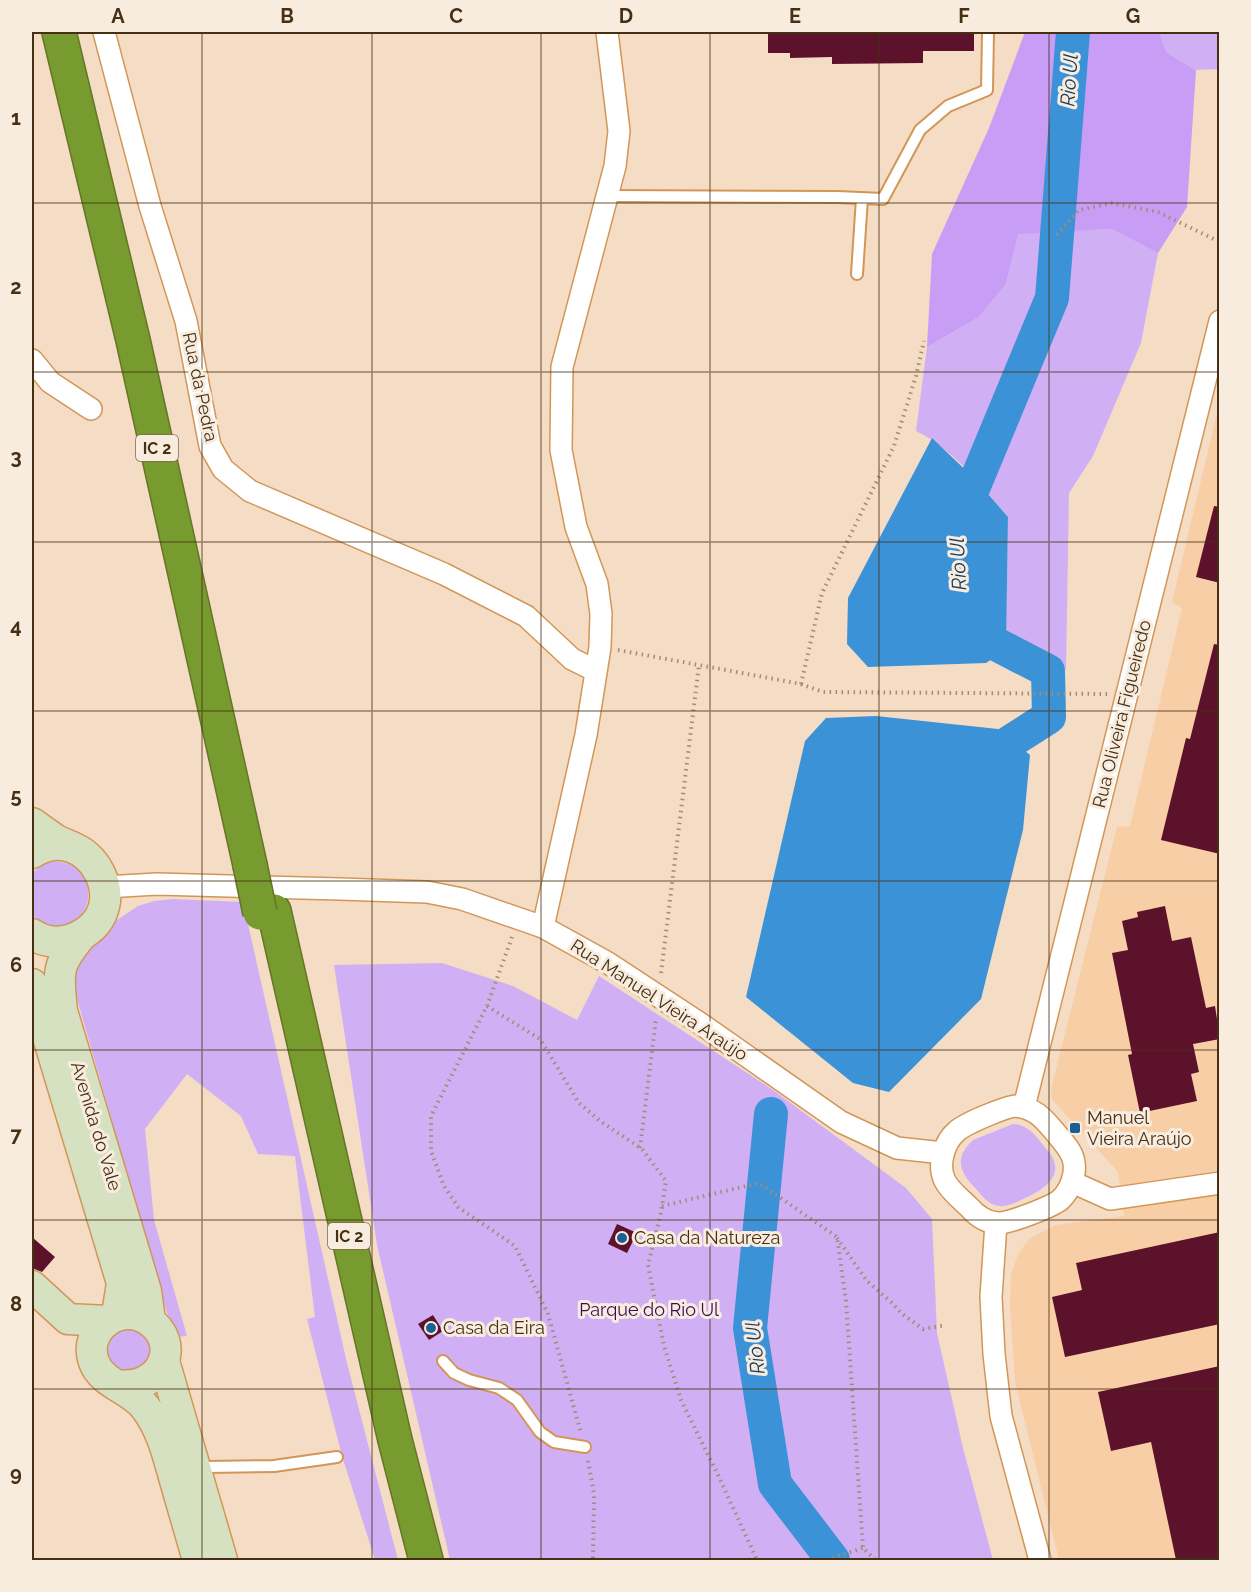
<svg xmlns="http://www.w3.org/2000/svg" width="1251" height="1592" font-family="Raleway,sans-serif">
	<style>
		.built { fill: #f8cea6 }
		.green { fill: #d0aff5 }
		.forest { fill: #c89df6 }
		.water { fill: #3c92d6 }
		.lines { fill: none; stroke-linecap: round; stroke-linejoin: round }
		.river { stroke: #3c92d6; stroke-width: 34 }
		.building { fill: #5d122b }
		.lane-casing { stroke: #d29657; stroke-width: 14 }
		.street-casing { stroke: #d29657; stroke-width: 24 }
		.secondary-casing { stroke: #d29657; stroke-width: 33 }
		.highway-casing { stroke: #667526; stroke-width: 36 }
		.path { stroke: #a48b72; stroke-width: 4; stroke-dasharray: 1.5 4.5; stroke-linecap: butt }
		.lane { stroke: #fff; stroke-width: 10 }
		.street { stroke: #fff; stroke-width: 21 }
		.secondary { stroke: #d6e1c1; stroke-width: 30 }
		.highway { stroke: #779b2f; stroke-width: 33 }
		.highway-bridge-casing { stroke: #667526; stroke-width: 36; stroke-linecap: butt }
		.highway-bridge { stroke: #779b2f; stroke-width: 33 }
		.grid { fill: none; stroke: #472f14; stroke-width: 1.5; stroke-opacity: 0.55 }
		.poi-dot { fill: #1a6095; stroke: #f8ecdf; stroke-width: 2 }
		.labels { text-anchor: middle; stroke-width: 6; stroke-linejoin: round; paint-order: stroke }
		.shield { fill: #f8ecdf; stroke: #7c6851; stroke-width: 1.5 }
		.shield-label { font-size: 16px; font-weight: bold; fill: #472f14 }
		.street-label { font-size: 18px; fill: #472f14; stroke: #f8ecdf }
		.poi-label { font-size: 18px; fill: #472f14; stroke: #f8ecdf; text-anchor: start }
		.park-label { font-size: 18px; fill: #3a0b5a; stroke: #f8ecdf }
		.water-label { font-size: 20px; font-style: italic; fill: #193b58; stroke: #f8ecdf }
		.neatline { fill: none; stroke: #472f14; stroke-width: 2 }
		.grid-label { font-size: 20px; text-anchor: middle; font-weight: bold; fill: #472f14 }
	</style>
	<rect width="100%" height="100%" fill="#f5dcc4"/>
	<!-- built -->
	<path class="built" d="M1219,405V1560H1059L1015,1382L1010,1306L1011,1275L1018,1254L1029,1239L1044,1231L1056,1225L1124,1216L1118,1172L1052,1099L1051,1089L1117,827L1130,826L1182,608L1172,602Z"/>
	<!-- green -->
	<g class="green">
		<path d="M1159,32H1219V69L1196,70L1167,53Z"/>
		<path d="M1111,229L1158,253L1141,343L1093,456L1069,493L1066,670L1006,646L1008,517C983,487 952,448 916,431L927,347L979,317L1006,284L1018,233Z"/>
		<path d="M54,861C105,864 95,933 52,925C44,924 37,921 32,914V873L44,864Z"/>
		<path d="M173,899L243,902L347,1363L398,1560H375L342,1456L307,1319L315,1317L295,1156L258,1154L241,1116L187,1074L145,1129L154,1220L187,1336L174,1337L71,978L80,957L117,920L138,906L154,901Z"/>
		<path d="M442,963L513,986L577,1020L599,976L773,1090L906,1188L932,1219L937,1333L963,1448L993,1560H450L377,1245L334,965Z"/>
		<path d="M1013,1124C1030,1125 1037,1138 1048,1151C1067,1174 1045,1189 1025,1198C1017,1202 1008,1207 999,1206C989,1205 983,1197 977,1190C960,1173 953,1159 973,1140Z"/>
		<circle cx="129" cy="1350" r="21"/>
	</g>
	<!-- forest -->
	<path class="forest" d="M1025,32H1159L1167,53L1196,70L1187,207L1158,253L1111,229L1018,234L1006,284L979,317L927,347L932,254L989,128Z"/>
	<!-- water -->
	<g class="water">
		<path d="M932,438L976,480L1008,517L1006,650L986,663L868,667L847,644L848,598Z"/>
		<path d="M876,716L998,729L1030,755L1023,830L981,999L889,1092L853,1083L746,997L805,741L826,718Z"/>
	</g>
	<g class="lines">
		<!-- river -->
		<g class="river">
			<path d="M959,522L1052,298L1073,32"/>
			<path d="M973,619L988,640L1048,671L1049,717L974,765"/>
			<path d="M771,1114L750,1328L775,1484L833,1560"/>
		</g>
	</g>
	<!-- building -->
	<g class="building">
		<path d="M768,32H974V51H923V63L832,64V57L790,58V53H768Z"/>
		<path d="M1214,506L1220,507V583L1196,577Z"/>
		<path d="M1214,644L1220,645V854L1161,840L1186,738L1190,739Z"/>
		<path d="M1165,906L1172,941L1191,937L1206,1008L1215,1006L1220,1039L1193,1044L1199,1072L1191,1074L1197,1101L1140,1113L1128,1055L1132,1054L1112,953L1128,950L1122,921L1138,917L1137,912Z"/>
		<path d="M617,1224L637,1233L627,1253L608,1244Z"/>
		<path d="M1220,1232V1324L1065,1357L1052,1297L1082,1290L1076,1263Z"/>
		<path d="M32,1237L55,1257L42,1272L32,1268Z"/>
		<path d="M433,1315L443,1331L429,1340L418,1324Z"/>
		<path d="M1220,1366V1560H1176L1151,1442L1111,1451L1098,1392Z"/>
	</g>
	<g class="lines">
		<defs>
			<g id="lane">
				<path d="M608,196L837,197L883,199L920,130L948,106L987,90L988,32"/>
				<path d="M857,274L862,198"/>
				<path d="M443,1361L454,1373L469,1380L499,1388L517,1400L540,1432L554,1442L585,1447"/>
				<path d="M196,1469L206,1467L274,1466L337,1457"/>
			</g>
			<g id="street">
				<path d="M104,32L150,206L186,321L210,446L223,469L250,491L444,574L526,616L572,659L596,671"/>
				<path d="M32,360L50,382L91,409"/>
				<path d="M105,887L157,884L340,889L427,892L462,899L543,927L608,963L701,1024L841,1122L897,1148L943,1153"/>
				<path d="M543,927L586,735L600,647L601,614L597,584L576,527L561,450L562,367L615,166L619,131L607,32"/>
				<path d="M1015,1106C1035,1108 1043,1118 1055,1132C1062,1141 1073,1151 1074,1163C1076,1175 1070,1191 1060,1200C1051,1207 1008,1224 997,1223C985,1222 977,1216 970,1208C962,1200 950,1191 945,1181C937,1165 944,1142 957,1131C966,1123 1003,1108 1015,1106Z"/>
				<path d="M1024,1107L1220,321"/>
				<path d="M1072,1182L1110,1199L1220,1183"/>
				<path d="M996,1223L991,1297L994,1354L1001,1416L1040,1560"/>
			</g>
			<g id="secondary">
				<path d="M32,823L56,840L72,847"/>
				<path d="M32,853C88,816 142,913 72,939C59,944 43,942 32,934"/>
				<path d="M81,936C56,966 58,972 62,1011L146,1291L150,1320"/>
				<path d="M32,984L122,1283L117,1315"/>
				<path d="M32,1286L68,1319L107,1321"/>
				<path d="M164,1361L222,1560"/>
				<path d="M118,1385C162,1391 183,1343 148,1320C120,1301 82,1330 94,1362C102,1384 131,1389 145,1407C161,1428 167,1452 174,1477C182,1505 190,1533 198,1560"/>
			</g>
			<g id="highway">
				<path d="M59,32L133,340L250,865"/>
				<path d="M274,911L395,1440L426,1560"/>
			</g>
		</defs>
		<!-- lane casing -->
		<use href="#lane" class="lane-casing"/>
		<!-- street casing -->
		<use href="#street" class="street-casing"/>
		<!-- secondary casing -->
		<use href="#secondary" class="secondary-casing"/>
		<!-- highway casing -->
		<use href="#highway" class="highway-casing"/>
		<!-- path -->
		<g class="path">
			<path d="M1057,235L1079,210L1112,203L1158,212L1220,242"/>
			<path d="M618,650L801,684L822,593L894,446L916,376L924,341"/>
			<path d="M801,684L823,692L1108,694"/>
			<path d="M512,937L487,1006L431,1116V1151L444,1186L458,1207L515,1246L548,1314L581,1433"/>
			<path d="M661,973L699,665"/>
			<path d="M487,1006L540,1039L579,1103L600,1121L642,1149L666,1181L661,1213L648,1265L664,1346L681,1400L718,1475L757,1560"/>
			<path d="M640,1148L656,1019"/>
			<path d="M662,1206L759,1183L837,1237L846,1301L863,1548L875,1560"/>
			<path d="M837,1238L867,1281L891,1302L901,1313L923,1329L946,1325"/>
			<path d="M588,1461L594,1494L593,1560"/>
			<path d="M827,1560L863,1548"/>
		</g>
		<!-- lane -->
		<use href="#lane" class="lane"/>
		<!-- street -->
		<use href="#street" class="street"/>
		<!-- secondary -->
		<use href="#secondary" class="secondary"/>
		<!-- highway -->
		<use href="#highway" class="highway"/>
		<defs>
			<path id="highway-bridge" d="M250,865L260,913"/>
		</defs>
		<!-- highway-bridge casing -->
		<use href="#highway-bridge" class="highway-bridge-casing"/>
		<!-- highway-bridge -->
		<use href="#highway-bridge" class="highway-bridge"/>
	</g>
	<!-- grid -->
	<path class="grid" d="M202,32V1560M372,32V1560M541,32V1560M710,32V1560M879,32V1560M1049,32V1560M32,203H1220M32,372H1220M32,542H1220M32,711H1220M32,881H1220M32,1050H1220M32,1220H1220M32,1389H1220"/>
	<!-- markers -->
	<g class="poi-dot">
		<rect x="1069" y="1122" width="12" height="12" rx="3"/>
		<circle cx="622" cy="1238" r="6"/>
		<circle cx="431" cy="1328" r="6"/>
	</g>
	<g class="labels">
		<!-- shield labels -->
		<g class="shield">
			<rect x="136" y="435" width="42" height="26" rx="4.5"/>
			<rect x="328" y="1223" width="42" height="26" rx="4.5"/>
		</g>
		<g class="shield-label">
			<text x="157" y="454">IC 2</text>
			<text x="349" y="1242">IC 2</text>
		</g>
		<!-- street labels -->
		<g class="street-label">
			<text transform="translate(200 387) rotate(78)" y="6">Rua da Pedra</text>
			<text transform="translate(1122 714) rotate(-76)" y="6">Rua Oliveira Figueiredo</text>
			<text transform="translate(659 1000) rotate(33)" y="6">Rua Manuel Vieira Araújo</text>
			<text transform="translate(96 1126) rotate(73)" y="6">Avenida do Vale</text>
		</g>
		<!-- poi labels -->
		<g class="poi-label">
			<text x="1087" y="1124">Manuel<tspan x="1087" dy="21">Vieira Araújo</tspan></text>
			<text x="634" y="1244">Casa da Natureza</text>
			<text x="443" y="1334">Casa da Eira</text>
		</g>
		<!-- park labels -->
		<g class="park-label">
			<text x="649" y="1316">Parque do Rio Ul</text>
		</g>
		<!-- water labels -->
		<g class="water-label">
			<text transform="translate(1069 80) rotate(-86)" y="7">Rio Ul</text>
			<text transform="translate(958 564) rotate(-93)" y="7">Rio Ul</text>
			<text transform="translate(755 1348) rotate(-96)" y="7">Rio Ul</text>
		</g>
	</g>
	<!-- border -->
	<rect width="1251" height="1592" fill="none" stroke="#f8ecdf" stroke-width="66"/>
	<rect x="33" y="33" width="1185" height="1526" class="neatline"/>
	<g class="grid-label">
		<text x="118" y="23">A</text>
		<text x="287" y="23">B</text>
		<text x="456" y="23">C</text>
		<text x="626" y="23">D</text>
		<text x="795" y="23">E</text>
		<text x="964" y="23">F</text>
		<text x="1133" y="23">G</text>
		<text x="16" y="125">1</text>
		<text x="16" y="294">2</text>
		<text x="16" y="464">3</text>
		<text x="16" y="633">4</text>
		<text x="16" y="803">5</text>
		<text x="16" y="972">6</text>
		<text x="16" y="1142">7</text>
		<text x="16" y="1311">8</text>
		<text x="16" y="1481">9</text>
	</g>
</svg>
